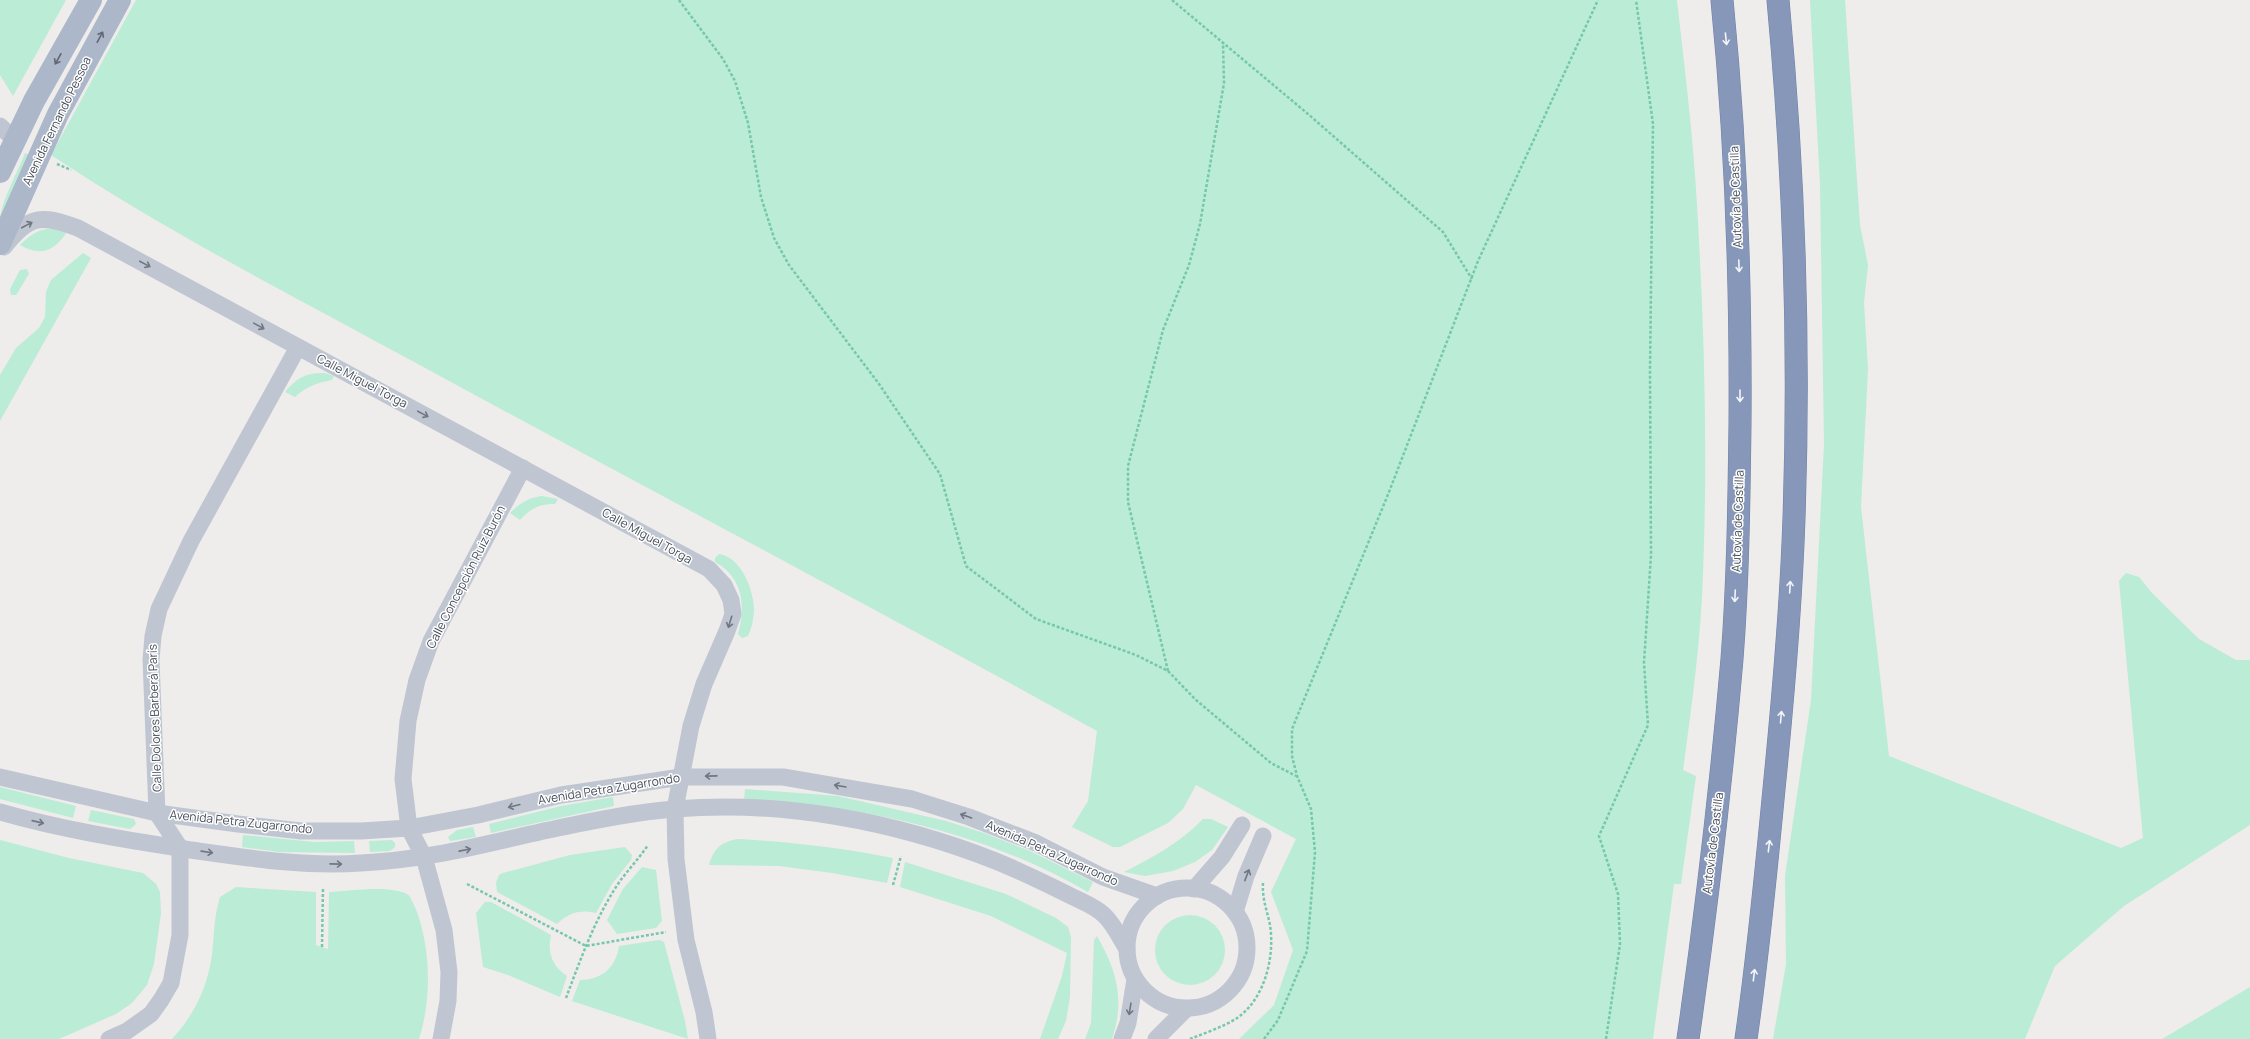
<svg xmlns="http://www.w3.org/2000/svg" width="2250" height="1039" font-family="Manrope,sans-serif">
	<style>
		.green { fill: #bbecd5 }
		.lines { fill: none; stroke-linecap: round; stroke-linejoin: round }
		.motorway-casing { stroke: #7182a5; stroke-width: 23 }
		.path { stroke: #75c8ab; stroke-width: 2.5; stroke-dasharray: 3 2; stroke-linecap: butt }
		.minor { stroke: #c0c6d1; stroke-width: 17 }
		.primary { stroke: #adb7ca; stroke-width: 22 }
		.motorway { stroke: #8697b9; stroke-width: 22 }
		.oneway { stroke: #5f6874 }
		.oneway2 { stroke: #f3f5f8 }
		.oneway3 { stroke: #707782 }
		.labels { text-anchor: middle; stroke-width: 3; stroke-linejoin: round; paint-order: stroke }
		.street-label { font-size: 12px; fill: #454d58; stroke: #fff }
	</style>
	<rect width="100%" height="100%" fill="#efecec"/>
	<!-- green -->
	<g class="green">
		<path d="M0,0H66L13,96L0,75Z"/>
		<path d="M136,0H1677C1684,63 1692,126 1696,189C1704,316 1708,446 1703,573C1701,639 1692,705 1683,770L1696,776L1681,884H1674L1653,1039H1239L1274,1005L1293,950L1271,892L1296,839L1196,785L1183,809L1168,823L1120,847H1113L1072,827L1088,801L1097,731C871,606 642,486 416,363C293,296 167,232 51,155Z"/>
		<path d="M1810,0H1845L1860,225L1868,265L1864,303L1868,369L1861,507L1889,756L2121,848L2143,838L2119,581L2126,573L2139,577L2153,594L2199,639L2236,660H2250V825L2124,906L2055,966L2025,1039H1773L1786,964L1785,876L1811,700L1824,444L1820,184Z"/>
		<path d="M25,153L31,155L0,221C0,203 18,172 25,153Z"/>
		<path d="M52,228L67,232C54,251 41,257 20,245C30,235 37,230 52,228Z"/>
		<path d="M83,253L91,258L0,421V375L16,348L39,328L45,317L46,292L51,280Z"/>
		<path d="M27,269L29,274L16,295H11L10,289L20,270Z"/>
		<path d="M325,373L334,376L332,380C316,383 306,387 295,397L285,392C296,378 307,372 325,373Z"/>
		<path d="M542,496L558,499L555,504C539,504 531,508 520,520L510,513C520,503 528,498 542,496Z"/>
		<path d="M719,554C741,557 753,589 754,608C754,618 752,627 748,636L742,638L738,634C746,606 743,577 715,562V558Z"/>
		<path d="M0,787L76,806L73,818L0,799Z"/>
		<path d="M745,789L838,796L946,821L984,833L1030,851L1093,882L1088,892C984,832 863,805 744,800Z"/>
		<path d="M613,797L614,806L491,833L489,824L561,806Z"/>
		<path d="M91,810L134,819L136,824L130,829L88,821Z"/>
		<path d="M1203,819H1211L1228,827L1212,850L1195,862L1173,871L1145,876L1124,872C1153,857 1180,843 1203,819Z"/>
		<path d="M473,827L476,837L450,841L448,837L457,830Z"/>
		<path d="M243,835L315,842L354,841L355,853L279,852L242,847Z"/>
		<path d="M738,839C791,842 842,848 893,858L887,883L832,873L779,866L709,865C714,848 721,842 738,839Z"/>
		<path d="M0,840L69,858L143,873L156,884L160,892L161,913L154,964L147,985L132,1003L116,1014L59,1039H0Z"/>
		<path d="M392,840L395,843V847L390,851L370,852L369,841Z"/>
		<path d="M625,847L632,855L631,860L612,884L596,913C580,909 568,913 557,924L497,892L496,883L499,875L503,873L570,855Z"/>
		<path d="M905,862L1006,894L1056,918L1068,927L1071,937L1070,996L1066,1021L1058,1039H1040L1062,976L1067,953L991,916L900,887Z"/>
		<path d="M642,867L656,870L662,921L656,928L617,934L607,920L623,889Z"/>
		<path d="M236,887L316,892V945L328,949L329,892C350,891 385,885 405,893C411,895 412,902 415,907C431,947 432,998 419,1039H172C195,1014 207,988 212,955C214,935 214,916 220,897Z"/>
		<path d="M485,902H491L551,935C547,952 552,966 567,976L560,997L508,975L483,967L476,913Z"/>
		<circle cx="1190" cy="950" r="35"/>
		<path d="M1097,936C1117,971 1125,1000 1112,1039H1085L1091,1023L1094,940Z"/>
		<path d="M659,940L664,942L685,1021L688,1039L572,1001L580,980C601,980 616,968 619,946Z"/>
		<path d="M2250,987V1039H2162Z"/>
	</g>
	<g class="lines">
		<defs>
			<g id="motorway">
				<path d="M1688,1039C1706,913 1721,786 1732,659C1738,581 1739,502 1740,424C1741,282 1736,141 1722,0"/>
				<path d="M1746,1039C1758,956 1766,873 1774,789C1783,699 1791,608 1794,518C1800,345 1794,172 1778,0"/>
			</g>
		</defs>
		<!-- motorway casing -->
		<use href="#motorway" class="motorway-casing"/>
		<!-- path -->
		<g class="path">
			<path d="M679,0L723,59L735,81L748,123L761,197L774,238L789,265L879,384L940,474L966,566L1036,619L1136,655L1168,671L1196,700L1271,763L1296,776"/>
			<path d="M1172,0L1308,114L1443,232L1472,279"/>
			<path d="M57,164L71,170"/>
			<path d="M1168,671L1128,502V466L1163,330L1189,265L1200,224L1224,83L1223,43"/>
			<path d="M467,884L586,946L666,932"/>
			<path d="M893,885L901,856"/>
			<path d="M322,947L323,888"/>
			<path d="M566,998C581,958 596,916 620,881C629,869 640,857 648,845"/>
			<path d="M1190,1039C1205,1033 1223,1027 1237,1018C1265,999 1275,956 1270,925C1267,910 1262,899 1263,883"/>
			<path d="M1264,1039L1278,1020L1307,951L1315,852L1311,809L1297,776L1292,756V729L1389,492L1478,261L1598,0"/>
			<path d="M1606,1039L1620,944L1618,894L1599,836L1648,725L1644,663L1651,555L1650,372L1653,124L1636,0"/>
		</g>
		<!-- minor -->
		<g class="minor">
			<path d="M0,126L16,141"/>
			<path d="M4,247C29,215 41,214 78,228L709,569L724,585L731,600L733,614L727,631L704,684L691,726L675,809L676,859L686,940L704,1012L708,1039"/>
			<path d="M0,777L157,813L238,824L301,831H361L409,828L478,815L561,795L681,777H783L912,799L969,817L1036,843L1103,877L1157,896"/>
			<path d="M0,812C62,830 127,840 191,850C247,858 304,867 361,863C431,860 491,842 558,828C597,820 636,812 675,809C781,800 894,821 993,860C1021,871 1047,884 1073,897C1083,902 1096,907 1104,915C1113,923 1120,938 1127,949"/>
			<circle cx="1187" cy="948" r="60"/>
			<path d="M1194,889L1222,857L1242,825"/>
			<path d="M1235,912L1246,876L1263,836"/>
			<path d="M109,1039L127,1031L151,1014L161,1000L171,983L180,935V848L157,813L151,660L153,636L159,609L191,541L298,347"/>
			<path d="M441,1039L448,1001L449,972L444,930L424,857L409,828L403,779L408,721L417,680L431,641L523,468"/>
			<path d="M1122,1039L1128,1023L1135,979"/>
			<path d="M1156,1039L1186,1009"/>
		</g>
		<!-- primary -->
		<g class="primary">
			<path d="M0,172L34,101L91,0"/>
			<path d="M0,244L58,114L120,0"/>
		</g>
		<!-- motorway -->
		<use href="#motorway" class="motorway"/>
	</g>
	<!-- one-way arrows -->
	<defs><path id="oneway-shaft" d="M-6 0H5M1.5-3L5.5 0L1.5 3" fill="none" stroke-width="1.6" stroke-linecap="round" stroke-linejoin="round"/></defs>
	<g class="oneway">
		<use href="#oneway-shaft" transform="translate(100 37) rotate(-62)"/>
		<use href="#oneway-shaft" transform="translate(58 59) rotate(119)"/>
	</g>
	<g class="oneway2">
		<use href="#oneway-shaft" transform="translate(1726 39) rotate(84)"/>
		<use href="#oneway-shaft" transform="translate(1739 266) rotate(88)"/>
		<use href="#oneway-shaft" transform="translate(1740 396) rotate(90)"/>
		<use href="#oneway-shaft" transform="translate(1790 587) rotate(-87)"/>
		<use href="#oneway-shaft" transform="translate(1735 596) rotate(93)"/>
		<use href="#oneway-shaft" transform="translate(1781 717) rotate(-85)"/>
		<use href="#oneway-shaft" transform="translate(1769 846) rotate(-83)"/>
		<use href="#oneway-shaft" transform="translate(1754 975) rotate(-83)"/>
	</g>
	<g class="oneway3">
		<use href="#oneway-shaft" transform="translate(27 225) rotate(-28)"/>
		<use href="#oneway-shaft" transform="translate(145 264) rotate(28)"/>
		<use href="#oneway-shaft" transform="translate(259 326) rotate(29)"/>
		<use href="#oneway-shaft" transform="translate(423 414) rotate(28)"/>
		<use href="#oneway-shaft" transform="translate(730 622) rotate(107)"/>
		<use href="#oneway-shaft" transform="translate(711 776) rotate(179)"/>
		<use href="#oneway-shaft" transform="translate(840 786) rotate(-170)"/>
		<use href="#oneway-shaft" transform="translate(514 806) rotate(166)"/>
		<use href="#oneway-shaft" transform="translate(966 816) rotate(-161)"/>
		<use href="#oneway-shaft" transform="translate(38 822) rotate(13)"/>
		<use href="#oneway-shaft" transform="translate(465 850) rotate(-11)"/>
		<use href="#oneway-shaft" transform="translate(207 852) rotate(8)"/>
		<use href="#oneway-shaft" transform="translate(336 864) rotate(1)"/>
		<use href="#oneway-shaft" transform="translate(1247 875) rotate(-69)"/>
		<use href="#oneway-shaft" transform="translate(1130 1009) rotate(99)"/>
	</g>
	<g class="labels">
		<!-- street labels -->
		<g class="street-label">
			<text transform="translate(57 121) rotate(-64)" y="4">Avenida Fernando Pessoa</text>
			<text transform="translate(1736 197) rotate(-92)" y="4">Autovía de Castilla</text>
			<text transform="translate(362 381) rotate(28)" y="4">Calle Miguel Torga</text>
			<text transform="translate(1738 521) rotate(-88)" y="4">Autovía de Castilla</text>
			<text transform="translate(647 536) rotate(29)" y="4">Calle Miguel Torga</text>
			<text transform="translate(466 577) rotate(-63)" y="4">Calle Concepción Ruiz Burón</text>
			<text transform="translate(155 718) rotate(-92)" y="4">Calle Dolores Barberá París</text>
			<text transform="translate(609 789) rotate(-9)" y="4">Avenida Petra Zugarrondo</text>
			<text transform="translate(241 822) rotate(6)" y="4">Avenida Petra Zugarrondo</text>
			<text transform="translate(1713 843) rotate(-83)" y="4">Autovía de Castilla</text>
			<text transform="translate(1052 853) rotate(24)" y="4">Avenida Petra Zugarrondo</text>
		</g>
	</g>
</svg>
